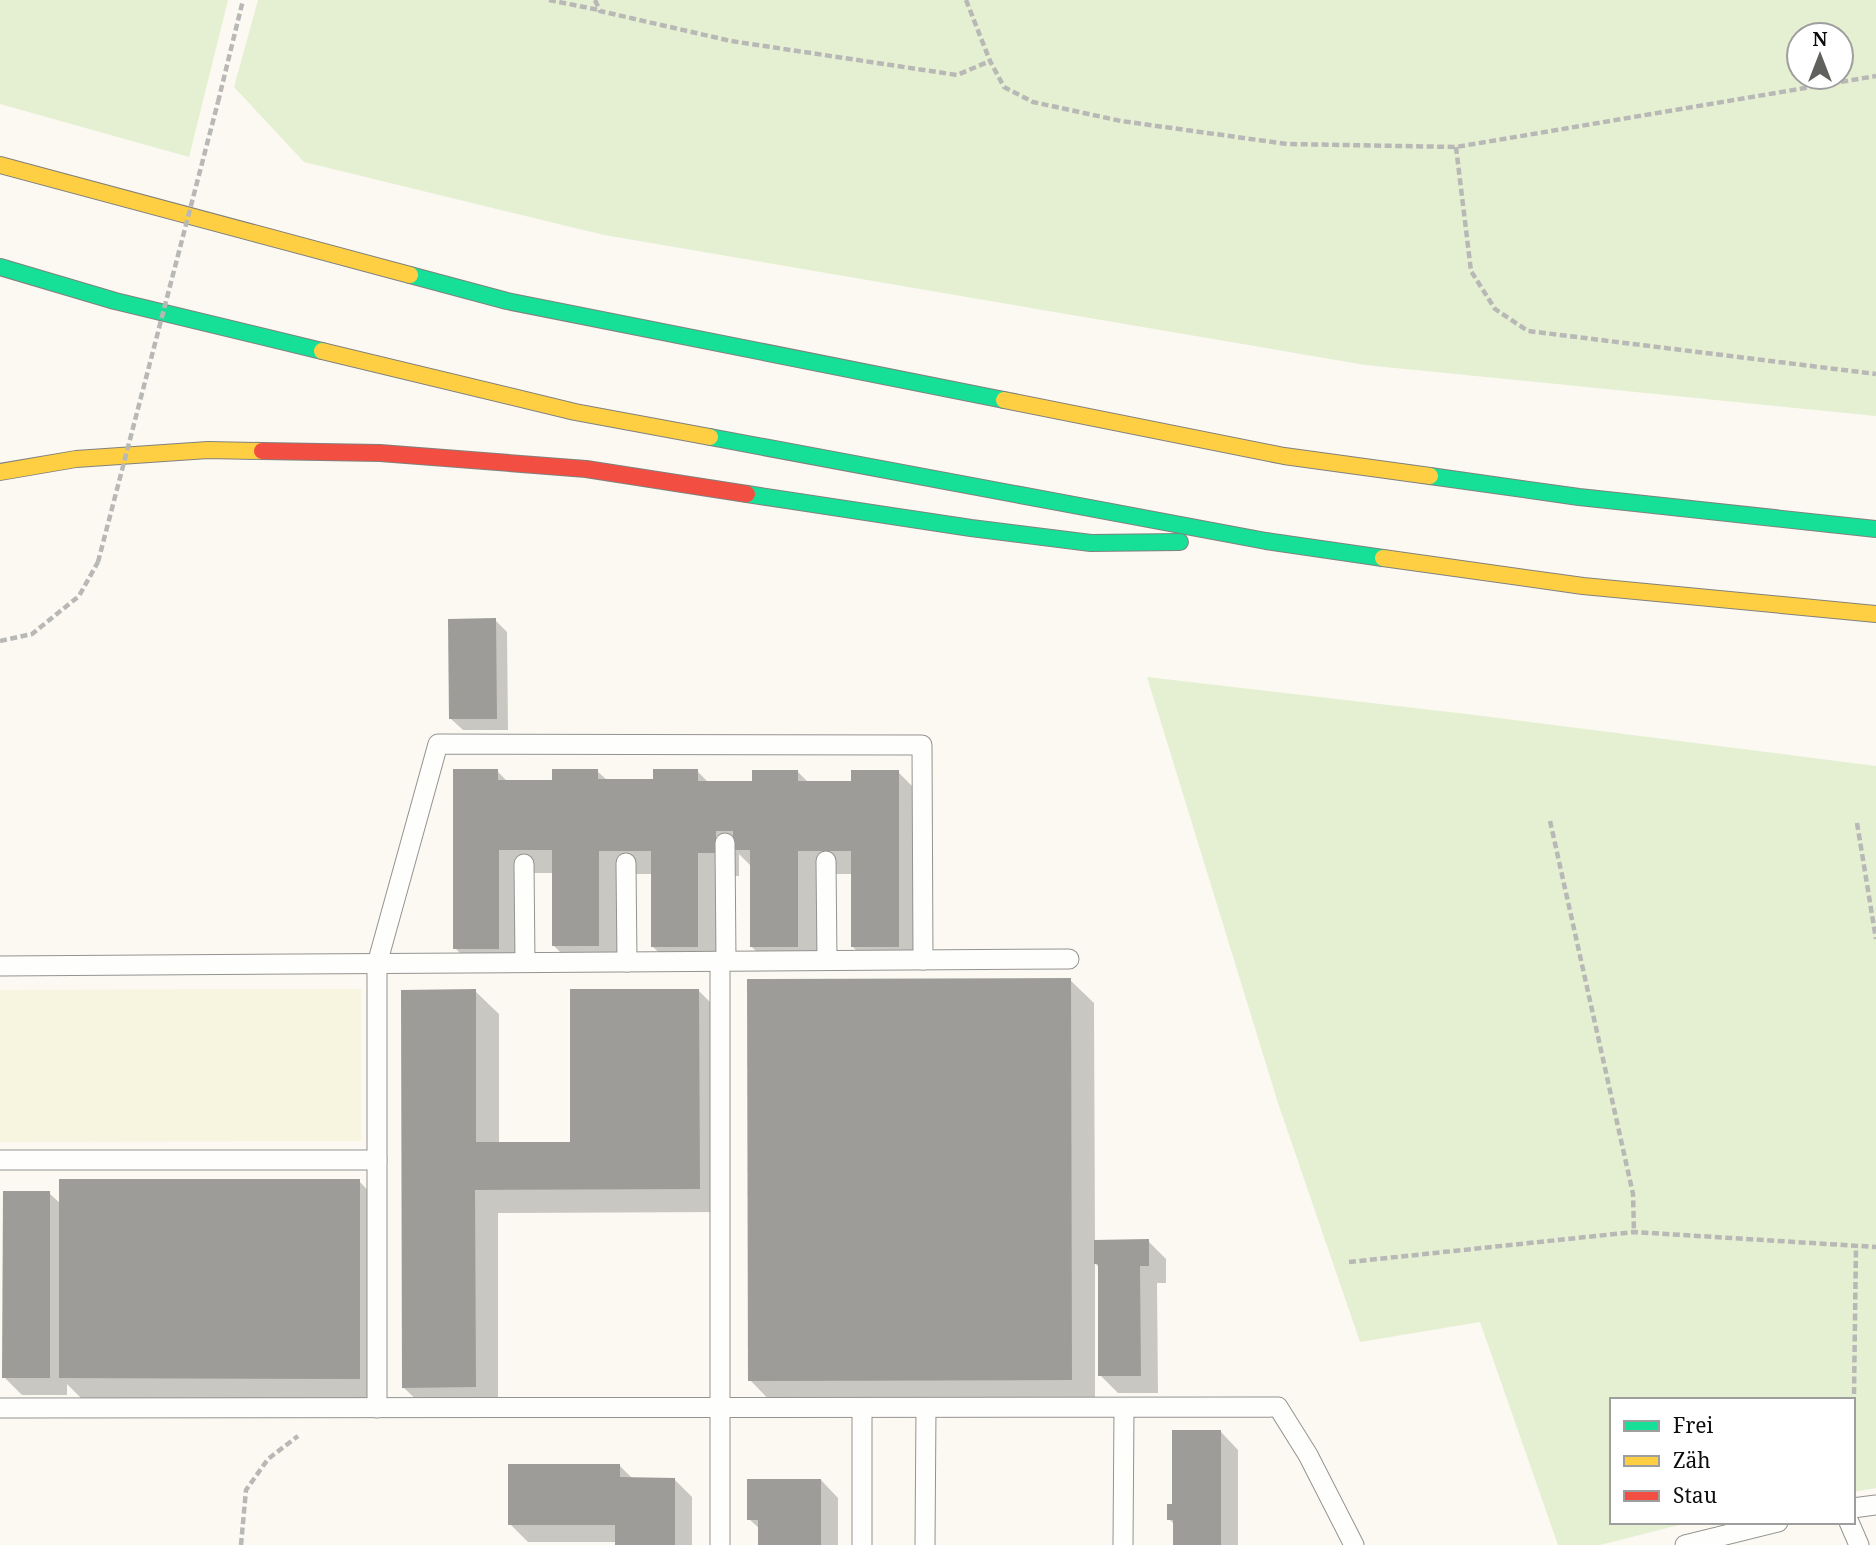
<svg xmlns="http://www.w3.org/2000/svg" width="1876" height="1545" font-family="'Noto Serif',serif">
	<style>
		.farmland { fill: #f7f4df }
		.green { fill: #e5f0d2; fill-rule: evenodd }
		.shadow { fill: #0003 }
		.building { fill: #9e9c98 }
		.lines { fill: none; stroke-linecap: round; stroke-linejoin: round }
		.lane-casing { stroke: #949390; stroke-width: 21 }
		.fast-casing { stroke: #81817d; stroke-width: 18 }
		.slow-casing { stroke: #81817d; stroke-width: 18 }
		.jam-casing { stroke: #81817d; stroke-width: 18 }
		.path { stroke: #b8b8b6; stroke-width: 4.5; stroke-dasharray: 7 3.5; stroke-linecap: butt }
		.lane { stroke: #fefefd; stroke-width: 19 }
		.fast { stroke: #16e098; stroke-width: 16 }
		.slow { stroke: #ffcf43; stroke-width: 16 }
		.jam { stroke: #f24e42; stroke-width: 16 }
		.path-bridge { stroke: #b8b8b6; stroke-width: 4.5; stroke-dasharray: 7 3.5; stroke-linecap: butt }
	</style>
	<rect width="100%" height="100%" fill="#fbf9f2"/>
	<!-- farmland -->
	<path class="farmland" d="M361,989V1141L0,1142V990Z"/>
	<!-- green -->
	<g class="green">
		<path d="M0,0H228L189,157L0,104Z"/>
		<path d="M258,0H1876V416L1365,365L604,235L304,162L234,87ZM1841,35V77H1799V35Z"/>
		<path d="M1147,677L1475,715L1876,766V1488L1853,1492V1400H1612V1522H1691L1600,1545H1558L1480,1322L1360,1342L1278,1103Z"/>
	</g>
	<!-- shadow -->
	<g class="shadow">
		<path d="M495,620L507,632L508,730H463L451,719Z"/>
		<path d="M497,771L508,782H554L597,771L608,781H655L697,771L709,783H754L798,772L809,783H852L898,772L921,795V970H876L853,947V874H821V970H775L752,947V867L739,854V876H721V970H677L653,947V874H622V969H577L554,946V873H522V971H478L455,948Z"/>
		<path d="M1070,980L1094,1003L1095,1242L1148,1241L1166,1259V1283H1157L1158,1393H1118L1100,1375V1269L1095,1263V1403L773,1404L750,1380Z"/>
		<path d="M475,991L499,1014V1144H572L699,991L722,1014L723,1212L498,1213V1410H427L403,1387Z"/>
		<path d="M359,1181L382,1205V1402L84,1401L67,1384V1395H22L4,1377L49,1193L61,1204Z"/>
		<path d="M1221,1432L1238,1450V1545H1175V1525L1169,1519L1173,1505Z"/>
		<path d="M619,1465L633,1479H674L692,1497V1545H617V1542H528L510,1524Z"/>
		<path d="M821,1480L838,1498V1545H760V1529L749,1519Z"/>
	</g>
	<!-- building -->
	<g class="building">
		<path d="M496,618L497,719H449L448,619Z"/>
		<path d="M453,769H498V780H552V769H598V779H653V769H698V781H752V770H798V781H851V770H899V947H851V851H798V947H750V850H733V831H716V853H698V947H651V851H599V946H552V850H499V949H453Z"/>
		<path d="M1071,978L1072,1380L748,1381L747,979Z"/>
		<path d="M476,989V1142H570V989H699L700,1189L475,1190L476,1387L402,1388L401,990Z"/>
		<path d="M59,1179H360V1379L59,1378Z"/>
		<path d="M3,1191H50V1378H2Z"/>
		<path d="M1149,1239V1266H1140L1141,1376H1098V1264H1094V1240Z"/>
		<path d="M1172,1430H1221V1545H1173V1520H1167V1504H1172Z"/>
		<path d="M508,1464H620V1477L675,1478V1545H615V1525H508Z"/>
		<path d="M747,1479H821V1545H758V1520H747Z"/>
	</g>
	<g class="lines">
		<defs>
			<g id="lane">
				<path d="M725,843L726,961"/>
				<path d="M826,861L827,960"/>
				<path d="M626,863L627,962"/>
				<path d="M524,864L525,962"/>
				<path d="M720,961V1545"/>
				<path d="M0,966L1069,959"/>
				<path d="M0,1160H377"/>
				<path d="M0,1408L1278,1407L1308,1455L1354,1545"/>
				<path d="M377,1408V964L438,744L922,745L923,960"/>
				<path d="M862,1408V1545"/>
				<path d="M1853,1508L1876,1505"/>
				<path d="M1849,1522L1859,1545"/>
				<path d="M925,1545L926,1408"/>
				<path d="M1123,1545L1124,1408"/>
				<path d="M1685,1545L1778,1522"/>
			</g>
			<g id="fast">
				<path d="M0,267L115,301L322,351"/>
				<path d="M410,275L507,301L1004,400"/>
				<path d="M710,437L1266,541L1383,558"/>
				<path d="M1430,476L1579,497L1876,529"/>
				<path d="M747,494L971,528L1091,543L1180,542"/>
			</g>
			<g id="slow">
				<path d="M0,165L410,275"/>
				<path d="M322,351L575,412L710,437"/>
				<path d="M1004,400L1284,456L1430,476"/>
				<path d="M0,472L76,459L208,450L262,451"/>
				<path d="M1383,558L1583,586L1876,614"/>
			</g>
			<path id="jam" d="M262,451L380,453L586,469L747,494"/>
		</defs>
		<!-- lane casing -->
		<use href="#lane" class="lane-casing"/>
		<!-- fast casing -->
		<use href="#fast" class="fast-casing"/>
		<!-- slow casing -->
		<use href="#slow" class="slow-casing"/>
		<!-- jam casing -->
		<use href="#jam" class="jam-casing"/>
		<!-- path -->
		<g class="path">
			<path d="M549,0L599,10"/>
			<path d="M595,0L600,11L731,41L957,75L990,61"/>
			<path d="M966,0L990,61L1004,87L1033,102L1121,121L1287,144L1456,147L1876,76"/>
			<path d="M218,102L243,0"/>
			<path d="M1456,147L1471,271L1495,309L1528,331L1876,374"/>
			<path d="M0,641L32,634L79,596L98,562"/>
			<path d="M1550,821L1633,1194L1634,1232"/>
			<path d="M1857,823L1876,939"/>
			<path d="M1349,1262L1634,1232L1876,1247"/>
			<path d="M1854,1394L1856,1246"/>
			<path d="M241,1545L246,1490L268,1459L298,1436"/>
		</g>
		<!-- lane -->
		<use href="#lane" class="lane"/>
		<!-- fast -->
		<use href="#fast" class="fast"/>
		<!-- slow -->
		<use href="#slow" class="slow"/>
		<!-- jam -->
		<use href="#jam" class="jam"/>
		<!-- path-bridge -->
		<path class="path-bridge" d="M98,562L218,102"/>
	</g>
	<!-- legend -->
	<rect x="1610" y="1398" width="245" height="126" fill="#ffffff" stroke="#9e9e9e" stroke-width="2"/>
	<rect x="1624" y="1421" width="35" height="10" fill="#16e098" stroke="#9e9e9e" stroke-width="2"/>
	<text x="1673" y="1433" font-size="21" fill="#0d0d0d">Frei</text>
	<rect x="1624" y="1456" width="35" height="10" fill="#ffcf43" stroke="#9e9e9e" stroke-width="2"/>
	<text x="1673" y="1468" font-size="21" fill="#0d0d0d">Zäh</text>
	<rect x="1624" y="1491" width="35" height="10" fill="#f24e42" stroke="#9e9e9e" stroke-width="2"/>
	<text x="1673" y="1503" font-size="21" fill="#0d0d0d">Stau</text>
	<!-- north arrow -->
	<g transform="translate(1820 56)"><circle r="33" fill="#ffffff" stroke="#9e9e9e" stroke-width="2"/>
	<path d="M0-5L12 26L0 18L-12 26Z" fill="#60605d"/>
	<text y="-10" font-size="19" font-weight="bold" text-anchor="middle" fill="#0d0d0d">N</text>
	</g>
</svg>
